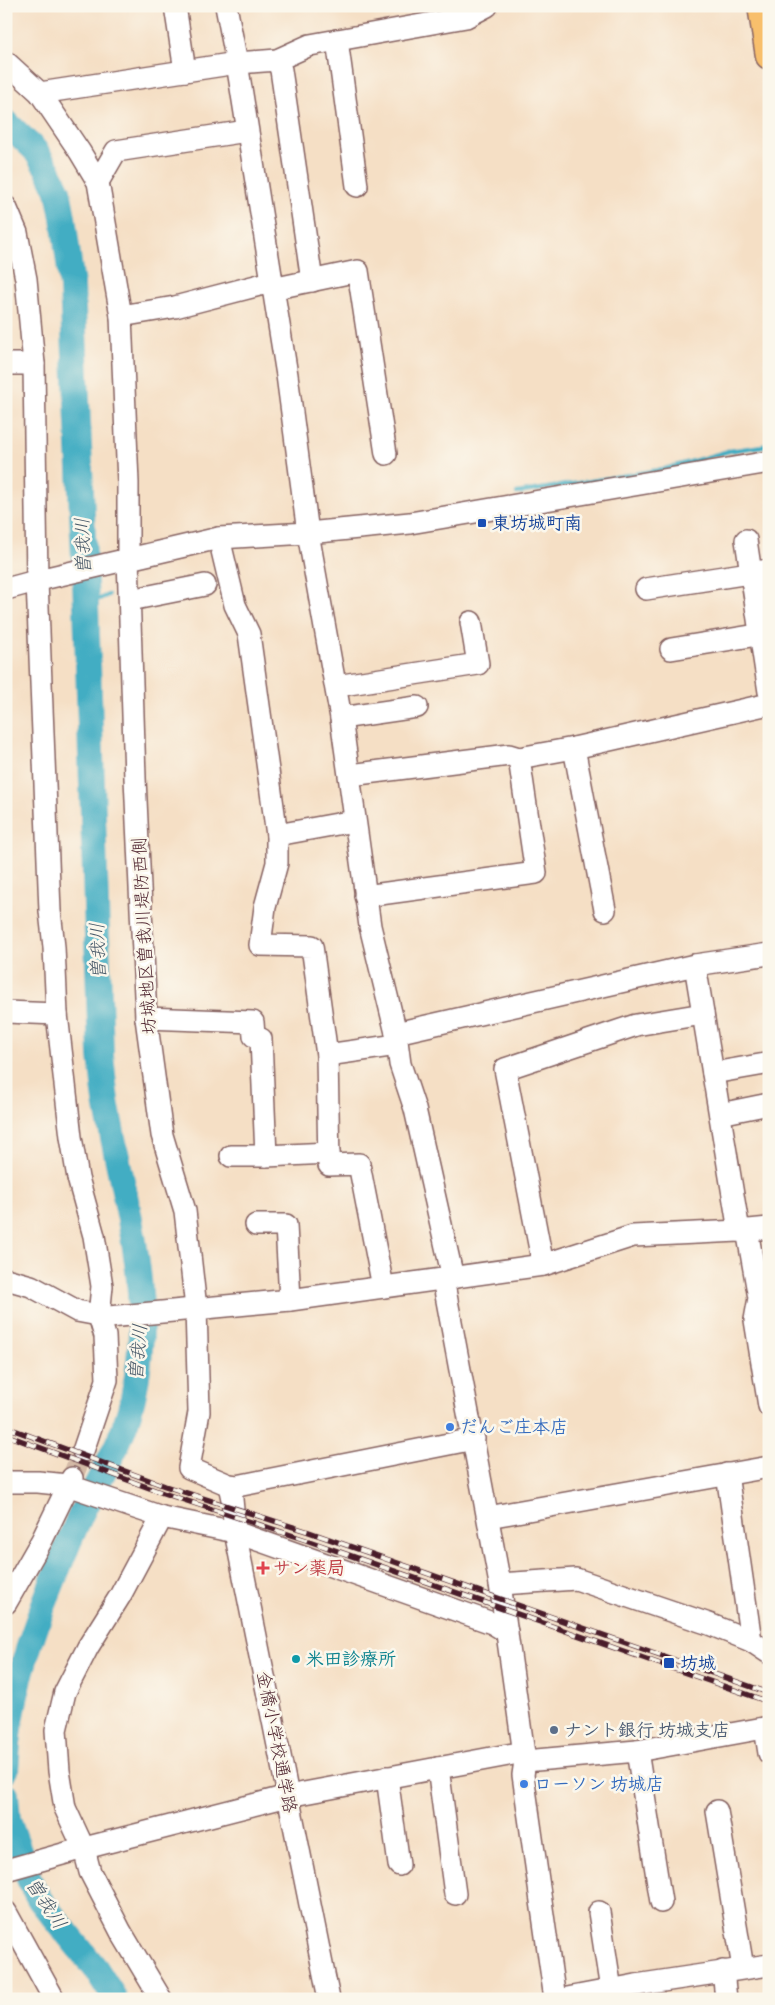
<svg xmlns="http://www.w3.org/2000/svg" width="775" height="2005" font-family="Pangolin,'Klee One',sans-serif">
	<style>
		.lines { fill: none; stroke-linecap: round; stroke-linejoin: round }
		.stream { stroke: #43adc3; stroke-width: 4.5 }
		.river { stroke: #43adc3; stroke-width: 26 }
		.minor-tunnel { stroke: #d3b9a6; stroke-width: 21; stroke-dasharray: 21 11; stroke-linecap: butt }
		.minor-casing { stroke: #866261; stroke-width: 24 }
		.major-casing { stroke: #866261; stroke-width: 29 }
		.minor { stroke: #fff; stroke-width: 21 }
		.major { stroke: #f8bf6c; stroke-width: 26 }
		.rail-casing { stroke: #4a1f2b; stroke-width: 5.5 }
		.rail { stroke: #fbf7ec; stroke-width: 4; stroke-dasharray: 11; stroke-linecap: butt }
		.transit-dot { fill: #1a4fb4; stroke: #fbf7ec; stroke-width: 2 }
		.shop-dot { fill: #3f7fe0; stroke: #fbf7ec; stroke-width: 2 }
		.health-dot { fill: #e0444e; stroke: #fbf7ec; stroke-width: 2 }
		.culture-dot { fill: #0f9aa8; stroke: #fbf7ec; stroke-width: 2 }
		.service-dot { fill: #5c6f8a; stroke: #fbf7ec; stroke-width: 2 }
		.labels { text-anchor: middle; stroke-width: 5; stroke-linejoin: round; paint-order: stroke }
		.transit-label { font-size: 18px; font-weight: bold; fill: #164399; stroke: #fbf7ec; text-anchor: start }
		.street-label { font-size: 18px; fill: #4a1f2b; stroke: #fbf7ec }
		.shop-label { font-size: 18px; font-weight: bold; fill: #366cbe; stroke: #fbf7ec; text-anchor: start }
		.health-label { font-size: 18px; font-weight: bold; fill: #be3a42; stroke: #fbf7ec; text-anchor: start }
		.culture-label { font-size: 18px; font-weight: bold; fill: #0d838f; stroke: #fbf7ec; text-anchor: start }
		.service-label { font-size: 18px; font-weight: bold; fill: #4e5e75; stroke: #fbf7ec; text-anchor: start }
		.water-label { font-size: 19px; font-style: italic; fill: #475868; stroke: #fbf7ec }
	</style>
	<rect width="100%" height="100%" fill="#fbf7ec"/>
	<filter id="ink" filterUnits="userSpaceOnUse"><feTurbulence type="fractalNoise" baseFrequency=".02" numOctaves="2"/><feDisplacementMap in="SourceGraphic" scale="10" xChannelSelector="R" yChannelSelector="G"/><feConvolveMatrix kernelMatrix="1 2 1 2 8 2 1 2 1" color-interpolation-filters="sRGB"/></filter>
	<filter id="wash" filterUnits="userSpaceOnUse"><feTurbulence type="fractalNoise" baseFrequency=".0096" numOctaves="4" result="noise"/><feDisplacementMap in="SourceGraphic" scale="20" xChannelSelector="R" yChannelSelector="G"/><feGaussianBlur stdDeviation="1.12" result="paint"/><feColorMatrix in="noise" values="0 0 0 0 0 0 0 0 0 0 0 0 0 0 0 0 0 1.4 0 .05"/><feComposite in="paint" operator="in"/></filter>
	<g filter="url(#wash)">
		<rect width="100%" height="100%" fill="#f5dfc5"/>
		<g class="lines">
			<!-- stream -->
			<g class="stream">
				<path d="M517,493L665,469L729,451L769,445"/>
				<path d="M86,605L108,595"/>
			</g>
			<!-- river -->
			<g class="river">
				<path d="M6,122L35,150L48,170L58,191L63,217L72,286L86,605L101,1055C103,1072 104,1090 107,1107C125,1207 156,1294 133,1398C123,1441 104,1470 84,1508C71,1535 60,1563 49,1591C25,1652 9,1705 6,1770"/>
				<path d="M6,1795L8,1819L31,1884L40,1900L96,1969L115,1999"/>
			</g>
		</g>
	</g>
	<g filter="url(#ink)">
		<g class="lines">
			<!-- minor-tunnel -->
			<path class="minor-tunnel" d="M72,1478L83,1451"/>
			<defs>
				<g id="minor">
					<path d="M175,6L185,71"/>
					<path d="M226,6L237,63L287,375L308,533L341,718L370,926L396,1033L400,1064L415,1109L453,1278"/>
					<path d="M337,40L357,186"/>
					<path d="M277,60L281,70L312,281"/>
					<path d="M6,62L40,93L80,152L98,182L121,316L128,483V558L135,778L146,1018L162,1135L185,1211L196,1308L199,1412L189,1468L229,1485L237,1486L474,1439"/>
					<path d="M40,93L237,63L277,60L310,45L466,17L487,6"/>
					<path d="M98,182L116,151L247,131"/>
					<path d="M6,207L17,233L26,279L34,364L37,581L50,911L54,947L57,1014L71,1137L78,1178L94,1236L102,1286L99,1316L105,1336L107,1380L83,1451"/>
					<path d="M272,289L358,271L386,454"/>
					<path d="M121,316L175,307L271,282"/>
					<path d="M6,364H34"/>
					<path d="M219,538L235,605L249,634L277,835L354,821"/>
					<path d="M746,540L769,692"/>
					<path d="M6,589L47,578L219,538L308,533L410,523L769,462"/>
					<path d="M646,589L769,570"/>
					<path d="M130,600L205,585"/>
					<path d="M671,649L769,633"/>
					<path d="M336,686L478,664L471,622"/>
					<path d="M341,718L417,707"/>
					<path d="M574,748L605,910"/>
					<path d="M350,775L509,755L519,758L574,748L769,704"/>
					<path d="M277,835V863L265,907L260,945L312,946L327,1055L397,1045"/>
					<path d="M365,896L536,873L519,758"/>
					<path d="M695,965L739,1231"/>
					<path d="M6,1012L57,1014"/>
					<path d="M146,1018L253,1022L254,1036L261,1039L266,1156"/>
					<path d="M396,1033L695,965L769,954"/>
					<path d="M327,1055L329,1165L359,1164L383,1287"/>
					<path d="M713,1073L765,1064"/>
					<path d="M720,1114L769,1104"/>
					<path d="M231,1156H266L329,1153"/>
					<path d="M256,1225H286L290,1300"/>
					<path d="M747,1230L759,1298L755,1320L769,1406"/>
					<path d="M543,1265L505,1069L636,1025L703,1014"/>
					<path d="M6,1279L31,1286L77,1311L109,1317L290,1300L543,1265L633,1236L739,1231L769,1228"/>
					<path d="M443,1279L500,1584L525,1761L523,1775L555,1999"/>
					<path d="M727,1474L751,1641"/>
					<path d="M6,1482H38L67,1485L162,1517L235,1532L492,1623L507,1632"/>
					<path d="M229,1485L232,1499L235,1532L329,1999"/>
					<path d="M488,1517L769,1467"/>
					<path d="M500,1584L576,1579L709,1624L751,1641L769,1653"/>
					<path d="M6,1603L42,1540L72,1478"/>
					<path d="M765,1728L769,1753"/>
					<path d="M637,1751L661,1902"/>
					<path d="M525,1761L637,1751L769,1727"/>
					<path d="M438,1768L455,1894"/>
					<path d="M387,1777L399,1865"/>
					<path d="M717,1811L743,1968"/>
					<path d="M6,1870L77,1850L288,1796L524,1752"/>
					<path d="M6,1912L54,1999"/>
					<path d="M599,1912L611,1990"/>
					<path d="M723,1971L726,1999"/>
					<path d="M161,1999L121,1932L90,1872L84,1849L65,1808L59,1771L56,1730L65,1692L88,1647L120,1596L162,1517"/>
					<path d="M562,1999L636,1985L769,1965"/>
				</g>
				<path id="major" d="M761,6L769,56"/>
			</defs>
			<!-- minor casing -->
			<use href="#minor" class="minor-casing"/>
			<!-- major casing -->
			<use href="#major" class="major-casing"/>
			<!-- minor -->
			<use href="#minor" class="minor"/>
			<!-- major -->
			<use href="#major" class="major"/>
			<defs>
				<g id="rail">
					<path d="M6,1427L165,1486L309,1532L769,1693"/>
					<path d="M6,1435L163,1493L306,1540L769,1702"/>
				</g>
			</defs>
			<!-- rail casing -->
			<use href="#rail" class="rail-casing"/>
			<!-- rail -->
			<use href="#rail" class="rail"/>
		</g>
	</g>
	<!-- markers -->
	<g class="transit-dot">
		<rect x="477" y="518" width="10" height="10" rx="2.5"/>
		<rect x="663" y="1657" width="12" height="12" rx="2.5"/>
	</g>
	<g class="shop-dot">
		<circle cx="450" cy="1427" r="5"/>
		<circle cx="524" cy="1784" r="5"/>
	</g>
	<path class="health-dot" d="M260.5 1560.5h5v5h5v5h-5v5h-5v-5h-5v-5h5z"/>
	<circle class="culture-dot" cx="296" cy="1659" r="5"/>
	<circle class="service-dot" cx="554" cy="1730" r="5"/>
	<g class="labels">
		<!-- transit labels -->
		<g class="transit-label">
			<text x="492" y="529">東坊城町南</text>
			<text x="680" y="1669">坊城</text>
		</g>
		<!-- street labels -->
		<g class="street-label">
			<text transform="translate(144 936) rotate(-93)" y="6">坊城地区曽我川堤防西側</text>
			<text transform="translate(277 1742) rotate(79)" y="6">金橋小学校通学路</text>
		</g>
		<!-- shop labels -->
		<g class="shop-label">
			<text x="460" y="1433">だんご庄本店</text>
			<text x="534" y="1790">ローソン 坊城店</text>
		</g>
		<!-- health labels -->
		<g class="health-label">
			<text x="273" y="1574">サン薬局</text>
		</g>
		<!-- culture labels -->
		<g class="culture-label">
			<text x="306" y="1665">米田診療所</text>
		</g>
		<!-- service labels -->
		<g class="service-label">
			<text x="564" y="1736">ナント銀行 坊城支店</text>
		</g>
		<!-- water labels -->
		<g class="water-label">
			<text transform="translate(82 546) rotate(-92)" y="7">曽我川</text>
			<text transform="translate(97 951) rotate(-92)" y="7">曽我川</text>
			<text transform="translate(137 1352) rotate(-85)" y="7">曽我川</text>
			<text transform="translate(47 1903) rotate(57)" y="7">曽我川</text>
		</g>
	</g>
	<!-- margin -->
	<rect width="775" height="2005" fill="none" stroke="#fbf7ec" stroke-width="25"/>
</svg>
